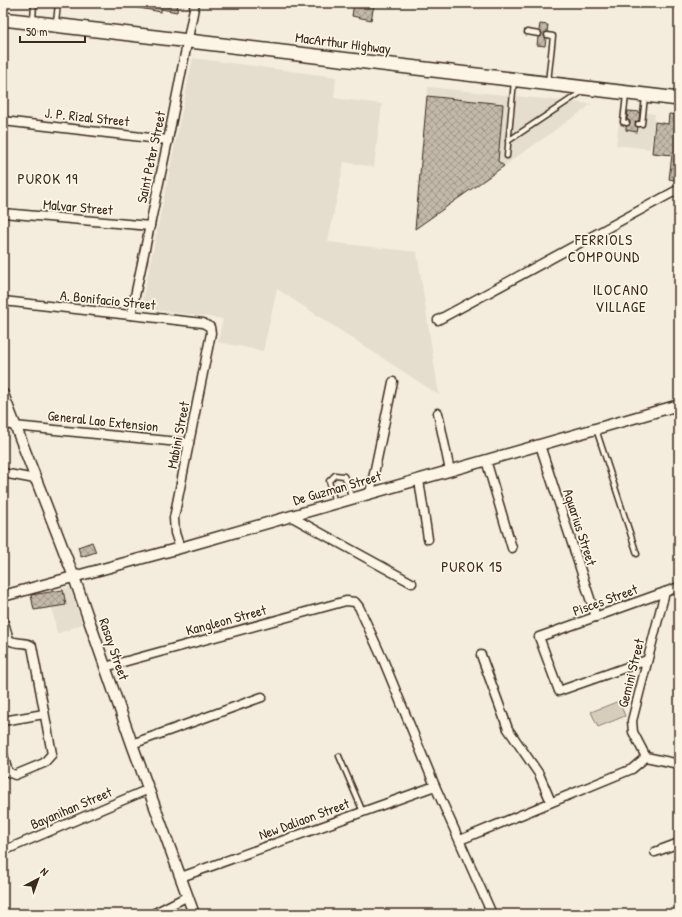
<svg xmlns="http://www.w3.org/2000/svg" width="682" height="917" font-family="'Patrick Hand',sans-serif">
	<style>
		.built { fill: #e5ddce }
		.green { fill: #d6cdbd; stroke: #887c6e }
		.building { fill: url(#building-cross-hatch); stroke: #3b2a1e }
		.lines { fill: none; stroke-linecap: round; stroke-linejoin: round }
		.service-casing { stroke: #3b2a1e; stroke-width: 7 }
		.minor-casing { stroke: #3b2a1e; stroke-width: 11 }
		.tertiary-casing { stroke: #3b2a1e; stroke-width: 13 }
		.trunk-casing { stroke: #3b2a1e; stroke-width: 16 }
		.service { stroke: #fcf5e5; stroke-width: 4 }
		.minor { stroke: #fcf5e5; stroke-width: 8 }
		.tertiary { stroke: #fcf5e5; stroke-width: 10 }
		.trunk { stroke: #fcf5e5; stroke-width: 13 }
		.labels { text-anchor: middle; stroke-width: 3.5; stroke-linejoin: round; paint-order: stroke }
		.street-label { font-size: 14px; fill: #3b2a1e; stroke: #fcf5e5 }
		.neighbourhood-label { font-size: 15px; letter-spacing: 1px; fill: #3b2a1e; stroke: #fcf5e5 }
	</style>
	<defs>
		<pattern id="building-cross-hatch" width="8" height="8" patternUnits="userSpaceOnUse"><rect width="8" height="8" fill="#c3b9aa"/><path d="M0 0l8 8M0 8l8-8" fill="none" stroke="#a0978a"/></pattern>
	</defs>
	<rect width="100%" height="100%" fill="#f4eddd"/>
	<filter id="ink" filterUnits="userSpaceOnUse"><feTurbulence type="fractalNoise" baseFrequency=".025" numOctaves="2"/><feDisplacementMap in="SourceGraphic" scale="8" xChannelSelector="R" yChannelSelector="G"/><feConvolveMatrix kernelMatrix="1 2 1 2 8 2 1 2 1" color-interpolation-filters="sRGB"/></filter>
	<g filter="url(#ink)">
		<!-- built -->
		<g class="built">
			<path d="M193,58L336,77L334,98L382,104L374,167L344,162L328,242L417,252L439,395L277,289L263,351L218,342L223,319L141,308Z"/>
			<path d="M428,87L592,104L415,229Z"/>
			<path d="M621,109L655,114L650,149L616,145Z"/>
			<path d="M70,587L82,624L57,634L49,592Z"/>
		</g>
		<!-- green -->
		<path class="green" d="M619,701L625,716L598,727L591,712Z"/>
		<!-- building -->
		<g class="building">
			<path d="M130,3H178L177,12L161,9V12L129,6Z"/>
			<path d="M354,3L374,5L371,20L352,16Z"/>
			<path d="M540,24L548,25L547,32L544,35L546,38L545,46L537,45L538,37L542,34L539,30Z"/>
			<path d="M427,96L503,104L498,161L504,166L415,229Z"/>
			<path d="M628,111L640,112L639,120L635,124L638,127L637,132L626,130V126L630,123L627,119Z"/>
			<path d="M669,114L679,115V181L669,179L672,155L652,153L655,122L668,124Z"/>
			<path d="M92,542L96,552L81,557L78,547Z"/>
			<path d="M63,590L66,605L34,610L31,595Z"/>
		</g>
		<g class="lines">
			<defs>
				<g id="service">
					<path d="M33,21L34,3"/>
					<path d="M56,23L58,3"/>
					<path d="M527,32L539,34"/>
					<path d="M547,35L553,36L548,82"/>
					<path d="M626,95L623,122L627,123"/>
					<path d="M638,124H642L645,97"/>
					<path d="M508,141L583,91"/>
					<path d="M507,156L514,81"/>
					<path d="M596,429L637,554"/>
					<path d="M335,503L329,481L335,475L344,476L348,484L351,498"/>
					<path d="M339,756L363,812"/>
				</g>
				<g id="minor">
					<path d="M3,121L168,140"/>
					<path d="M3,213L150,226"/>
					<path d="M3,301L203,323L210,327L211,333L174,518L175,533L180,548"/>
					<path d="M131,315L168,140L195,3"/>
					<path d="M438,320L679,189"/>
					<path d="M438,413L450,471"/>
					<path d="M3,423L14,426L189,443"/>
					<path d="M540,445L596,617"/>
					<path d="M486,460L512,548"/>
					<path d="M3,473L35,479"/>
					<path d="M419,480L428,539"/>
					<path d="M370,493L393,382"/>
					<path d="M290,516L412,583"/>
					<path d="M3,619L9,640C17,645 26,641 32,646L52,754L44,763L15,775L8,772L3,755"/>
					<path d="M481,655L508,729L539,774L551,802"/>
					<path d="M647,660L559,691L539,637L679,587"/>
					<path d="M105,667L346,601L355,602L359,607L384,662L435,786L492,914"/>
					<path d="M3,721L44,714"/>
					<path d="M132,744L262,697"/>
					<path d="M646,757L633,732L632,721L665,592"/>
					<path d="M646,757L679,764"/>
					<path d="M460,840L632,769L646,757"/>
					<path d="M3,851L149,789"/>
					<path d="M655,852L679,843"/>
					<path d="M181,877L435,786"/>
					<path d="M153,914L188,896"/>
				</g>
				<g id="tertiary">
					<path d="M3,394L74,577L132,744L194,914"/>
					<path d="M3,596L180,548L679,405"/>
				</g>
				<path id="trunk" d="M3,19L679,99"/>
			</defs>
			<!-- service casing -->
			<use href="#service" class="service-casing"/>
			<!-- minor casing -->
			<use href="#minor" class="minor-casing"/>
			<!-- tertiary casing -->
			<use href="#tertiary" class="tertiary-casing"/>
			<!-- trunk casing -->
			<use href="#trunk" class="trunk-casing"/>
			<!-- service -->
			<use href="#service" class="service"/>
			<!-- minor -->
			<use href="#minor" class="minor"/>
			<!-- tertiary -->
			<use href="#tertiary" class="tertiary"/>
			<!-- trunk -->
			<use href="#trunk" class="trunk"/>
		</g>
	</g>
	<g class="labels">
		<!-- street labels -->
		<g class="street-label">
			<text transform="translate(343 43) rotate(7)" y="5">MacArthur Highway</text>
			<text transform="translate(87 117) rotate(6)" y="5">J. P. Rizal Street</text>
			<text transform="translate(151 157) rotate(-78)" y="5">Saint Peter Street</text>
			<text transform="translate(78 207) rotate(5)" y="5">Malvar Street</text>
			<text transform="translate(108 300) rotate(6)" y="5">A. Bonifacio Street</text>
			<text transform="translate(103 421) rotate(6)" y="5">General Lao Extension</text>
			<text transform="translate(178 435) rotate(-79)" y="5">Mabini Street</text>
			<text transform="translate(337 488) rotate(-16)" y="5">De Guzman Street</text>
			<text transform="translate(580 527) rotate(72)" y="5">Aquarius Street</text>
			<text transform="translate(605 600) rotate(-20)" y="5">Pisces Street</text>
			<text transform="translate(226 620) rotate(-15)" y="5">Kangleon Street</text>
			<text transform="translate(114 649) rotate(71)" y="5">Rasay Street</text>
			<text transform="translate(631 673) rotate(-76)" y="5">Gemini Street</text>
			<text transform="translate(71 808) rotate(-23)" y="5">Bayanihan Street</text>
			<text transform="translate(304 819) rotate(-20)" y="5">New Daliaon Street</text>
		</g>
		<!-- neighbourhood labels -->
		<g class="neighbourhood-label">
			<text x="48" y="184">PUROK 19</text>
			<text x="604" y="245">FERRIOLS<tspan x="604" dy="17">COMPOUND</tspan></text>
			<text x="621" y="295">ILOCANO<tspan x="621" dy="17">VILLAGE</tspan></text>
			<text x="472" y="572">PUROK 15</text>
		</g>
	</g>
	<!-- margin -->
	<rect width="682" height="917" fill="none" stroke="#fcf5e5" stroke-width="16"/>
	<rect x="8" y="8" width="666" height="901" fill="none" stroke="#3b2a1e" stroke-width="1.5" filter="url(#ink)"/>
	<!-- north arrow -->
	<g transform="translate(38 879) rotate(41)" stroke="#fcf5e5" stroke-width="3" paint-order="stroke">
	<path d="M0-3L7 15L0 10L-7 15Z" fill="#3b2a1e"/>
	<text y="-6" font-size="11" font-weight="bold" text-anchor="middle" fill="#3b2a1e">N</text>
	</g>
	<!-- scale -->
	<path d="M20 36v6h65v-6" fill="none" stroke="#3b2a1e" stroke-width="2"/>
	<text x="26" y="36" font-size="12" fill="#3b2a1e" stroke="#fcf5e5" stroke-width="3" paint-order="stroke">50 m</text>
</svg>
